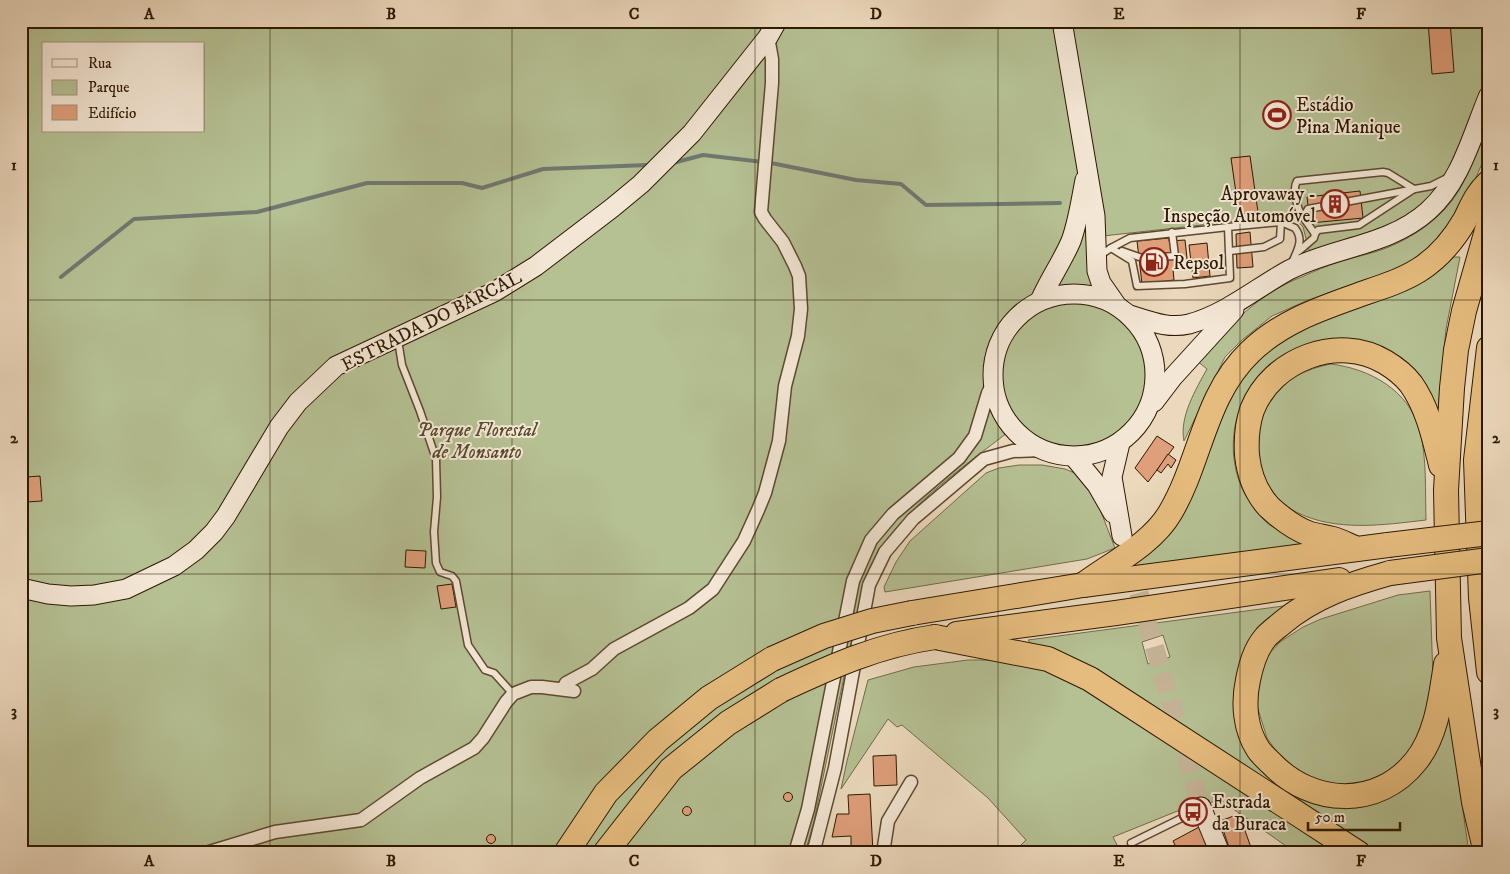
<svg xmlns="http://www.w3.org/2000/svg" width="1510" height="874" font-family="'IM FELL DW Pica',serif">
	<style>
		.green { fill: #b5c093; stroke: #716c4a; fill-rule: evenodd }
		.lines { fill: none; stroke-linecap: round; stroke-linejoin: round }
		.stream { stroke: #707870; stroke-width: 4 }
		.building { fill: #df9f7a; stroke: #2d1900 }
		.secondary-tunnel { stroke: #c6b397; stroke-width: 19; stroke-dasharray: 19 9; stroke-linecap: butt }
		.lane-casing { stroke: #5d492f; stroke-width: 9 }
		.street-casing { stroke: #5d492f; stroke-width: 15 }
		.secondary-casing { stroke: #2d1900; stroke-width: 21 }
		.highway-casing { stroke: #2d1900; stroke-width: 26 }
		.lane { stroke: #f3e6d4; stroke-width: 6 }
		.street { stroke: #f3e6d4; stroke-width: 12 }
		.secondary { stroke: #f3e6d4; stroke-width: 19 }
		.highway { stroke: #e6bc7e; stroke-width: 24 }
		.highway-bridge-casing { stroke: #2d1900; stroke-width: 26; stroke-linecap: butt }
		.highway-bridge { stroke: #e6bc7e; stroke-width: 24 }
		.grid { fill: none; stroke: #2d1900; stroke-width: 1; stroke-opacity: 0.55 }
		.labels { text-anchor: middle; stroke-width: 4; stroke-linejoin: round; paint-order: stroke }
		.poi-label { font-size: 19px; fill: #2d1900; stroke: #f3e6d4; text-anchor: start }
		.street-label { font-size: 19px; fill: #2d1900; stroke: #f3e6d4 }
		.park-label { font-size: 19px; font-style: italic; fill: #564b2c; stroke: #f3e6d4 }
		.neatline { fill: none; stroke: #2d1900; stroke-width: 2 }
		.grid-label { font-size: 16px; text-anchor: middle; font-weight: bold; fill: #2d1900 }
	</style>
	<rect width="100%" height="100%" fill="#ecd9bd"/>
	<filter id="stains"><feTurbulence type="fractalNoise" baseFrequency=".004" numOctaves="4"/><feColorMatrix values="0 0 0 0 .2 0 0 0 0 .09 0 0 0 0 .02 0 0 0 .5 -.17"/></filter>
	<radialGradient id="worn" r=".72"><stop offset=".6" stop-color="#630" stop-opacity="0"/><stop offset="1" stop-color="#630" stop-opacity=".3"/></radialGradient>
	<!-- green -->
	<g class="green">
		<path d="M21,21H1489V91L1455,171L1409,220L1310,254L1303,227L1292,215L1103,236L1095,269L1151,336C1166,364 1161,382 1145,408C1142,414 1138,422 1133,428C1098,465 1049,460 1012,429C964,467 890,516 867,574C864,582 862,592 860,600L814,821L805,853H21ZM44,44H204V131H44Z"/>
		<path d="M1489,122V147L1469,194L1437,242L1415,259L1393,270L1306,301L1272,316L1242,340L1225,357L1184,441C1179,417 1196,389 1207,369L1197,361C1225,330 1253,299 1292,281C1305,276 1318,269 1330,265C1346,259 1362,256 1378,251C1402,243 1428,228 1445,209C1467,186 1476,151 1489,122Z"/>
		<path d="M1454,257H1460L1446,329L1438,411L1435,413C1420,396 1405,379 1390,362C1386,357 1380,348 1375,345C1358,337 1335,338 1318,342C1302,346 1283,353 1270,364C1233,395 1222,454 1246,496C1253,507 1262,521 1273,527C1283,533 1295,536 1303,545L1127,569L1235,384L1272,345L1315,322L1412,287L1430,278Z"/>
		<path d="M1331,364C1370,369 1409,390 1420,431C1427,459 1425,491 1426,520C1383,525 1336,532 1296,512C1259,494 1246,436 1268,403C1283,380 1305,369 1331,364Z"/>
		<path d="M1019,465H1042L1065,469L1077,474L1096,499L1115,548L1087,559L885,592L884,587L896,562L910,541L986,473L999,468Z"/>
		<path d="M1430,591L1433,679L1418,748L1377,781L1352,786L1316,784L1281,758L1267,738L1256,703L1261,669L1269,654L1280,642L1303,627L1321,619L1398,595Z"/>
		<path d="M1291,605L1250,652L1257,759L1366,799L1449,713L1469,853H1377L1114,684L1034,647L1028,640ZM1163,635L1170,657L1148,664L1142,642Z"/>
		<path d="M968,660H1000L1055,673L1079,682L1344,853H1296L1219,799L1187,813L1185,808L1113,837L1121,853H1013L1026,840L988,798L902,725L897,727L888,719L841,789L847,761L868,680L914,667Z"/>
	</g>
	<g class="lines">
		<!-- stream -->
		<g class="stream">
			<path d="M673,163L703,155L763,162"/>
			<path d="M771,163L856,180L901,184L926,205L1060,203"/>
			<path d="M61,277L134,219L257,212L367,183H462L482,188L543,169L648,165"/>
		</g>
	</g>
	<!-- building -->
	<g class="building">
		<path d="M1428,21H1450L1454,72L1432,74Z"/>
		<path d="M1250,156L1258,212L1239,214L1231,158Z"/>
		<path d="M1360,191L1363,218L1310,223L1307,197Z"/>
		<path d="M1250,232L1253,267L1237,268L1236,234Z"/>
		<path d="M1169,238V241L1185,240L1188,267L1173,269L1174,280L1142,284L1137,241Z"/>
		<path d="M1207,243L1210,276L1193,278L1189,245Z"/>
		<path d="M1157,436L1174,447L1148,482L1135,468Z"/>
		<path d="M1168,454L1176,460L1171,468L1168,464L1161,473L1157,470Z"/>
		<path d="M40,476L42,501L27,502V477Z"/>
		<path d="M406,550L426,551L425,568L405,567Z"/>
		<path d="M452,584L456,607L441,609L437,586Z"/>
		<path d="M896,755L897,785L874,786L873,756Z"/>
		<circle cx="788" cy="797" r="4.5"/>
		<path d="M870,794L873,853H851V836L832,837L837,814H849L848,795Z"/>
		<circle cx="687" cy="811" r="4.5"/>
		<path d="M1239,814L1253,853H1231L1220,821Z"/>
		<path d="M1201,826L1213,853H1176L1178,851L1173,841Z"/>
		<circle cx="491" cy="839" r="4.5"/>
	</g>
	<g class="lines">
		<!-- secondary-tunnel -->
		<path class="secondary-tunnel" d="M1131,566L1201,807"/>
		<defs>
			<g id="lane">
				<path d="M1303,217C1297,209 1292,190 1297,181L1383,172L1388,173L1414,189L1359,225L1318,230L1315,234"/>
				<path d="M1111,248L1130,238L1228,227"/>
				<path d="M1122,251L1142,258L1175,256L1172,232"/>
				<path d="M1230,251L1264,247L1280,239L1281,222"/>
				<path d="M1299,251L1314,238L1315,234L1303,217L1308,209L1431,186L1449,177"/>
				<path d="M1099,256L1111,248L1132,261L1137,286L1185,284L1230,278L1228,227L1281,222L1295,228C1305,241 1296,252 1291,265"/>
				<path d="M398,340L402,365L420,411L436,459L437,497L434,532L436,563L440,572L452,576L456,581L468,645L485,670L494,673L513,694"/>
				<path d="M1131,843L1200,809"/>
			</g>
			<g id="street">
				<path d="M563,689L566,683L592,669L614,649L689,608L713,589L744,541L758,510L765,493L779,441L785,386L798,336L801,309L799,276L795,266L783,242L765,219L761,212L772,83V59L768,37L766,36"/>
				<path d="M206,853L275,832L361,820L420,778L474,748L483,738L506,702L513,694L531,687H542L574,691"/>
				<path d="M795,853L808,809L853,581L871,540L893,514L959,458L975,436L988,393L993,383"/>
				<path d="M811,853L815,846L835,768L869,585L885,552L913,519L984,459L1013,451L1043,450"/>
				<path d="M883,853L888,821L911,782"/>
			</g>
			<g id="secondary">
				<path d="M1062,21L1095,216L1097,271L1101,283L1117,306"/>
				<circle cx="1074" cy="375" r="81"/>
				<path d="M1040,301C1049,280 1062,262 1071,241C1078,222 1081,200 1085,180"/>
				<path d="M1130,315C1150,321 1168,329 1189,324C1226,314 1256,288 1289,270C1333,247 1389,246 1428,211C1461,182 1472,135 1489,95"/>
				<path d="M1154,402L1173,377L1234,310"/>
				<path d="M1120,443L1112,477L1122,536"/>
				<path d="M1074,457L1097,485L1113,513"/>
				<path d="M21,588L48,594L71,596L94,595L126,589L174,566L196,550L214,532L226,516L279,427L298,402L336,366L494,292L536,266L612,208L641,184L692,133L768,37L777,21"/>
				<path d="M1201,807L1220,853"/>
			</g>
			<g id="highway">
				<path d="M1489,348L1476,460L1481,598L1489,672"/>
				<path d="M1357,549C1349,546 1341,541 1333,539C1325,537 1318,536 1310,534C1295,529 1281,518 1269,507C1256,493 1249,474 1247,455C1246,440 1247,425 1252,410C1272,359 1338,334 1385,362C1395,368 1404,375 1411,384C1428,408 1434,437 1441,465"/>
				<path d="M1390,573C1351,584 1314,596 1282,623C1276,628 1269,633 1265,638C1255,650 1251,665 1248,680C1243,703 1245,729 1258,749C1261,754 1267,759 1271,763C1312,806 1378,809 1416,761C1437,735 1441,696 1446,664"/>
				<path d="M1083,585C1111,564 1152,544 1170,513C1201,461 1204,396 1250,352C1283,320 1325,307 1367,292C1385,286 1403,280 1419,270C1438,258 1454,239 1465,220C1472,206 1477,193 1489,182"/>
				<path d="M912,613L1083,585L1388,545"/>
				<path d="M957,634L1116,613L1339,580"/>
				<path d="M935,637L1048,659L1090,679L1358,853"/>
				<path d="M566,853L606,793L658,740L709,698L772,659"/>
				<path d="M605,853L671,769L728,723L781,690"/>
				<path d="M1486,853L1474,802L1449,638L1446,490L1452,388L1456,350L1464,311L1489,223"/>
			</g>
		</defs>
		<!-- lane casing -->
		<use href="#lane" class="lane-casing"/>
		<!-- street casing -->
		<use href="#street" class="street-casing"/>
		<!-- secondary casing -->
		<use href="#secondary" class="secondary-casing"/>
		<!-- highway casing -->
		<use href="#highway" class="highway-casing"/>
		<!-- lane -->
		<use href="#lane" class="lane"/>
		<!-- street -->
		<use href="#street" class="street"/>
		<!-- secondary -->
		<use href="#secondary" class="secondary"/>
		<!-- highway -->
		<use href="#highway" class="highway"/>
		<defs>
			<g id="highway-bridge">
				<path d="M1388,545L1489,533"/>
				<path d="M1390,573L1489,560"/>
				<path d="M772,659L824,636L872,621L912,613"/>
				<path d="M781,690C832,666 879,645 935,637"/>
			</g>
		</defs>
		<!-- highway-bridge casing -->
		<use href="#highway-bridge" class="highway-bridge-casing"/>
		<!-- highway-bridge -->
		<use href="#highway-bridge" class="highway-bridge"/>
	</g>
	<!-- grid -->
	<path class="grid" d="M270,21V853M512,21V853M755,21V853M998,21V853M1240,21V853M21,300H1489M21,574H1489"/>
	<!-- icons -->
	<defs>
		<symbol id="stadium-ring" viewBox="-11 -11 22 22"><circle r="9.5" fill="#f3e6d4" stroke="#8f2418" stroke-width="1.5"/><path d="M0-5a6.5 5 0 1 0 0 10a6.5 5 0 1 0 0-10ZM-3.5-1.8h7v3.6h-7Z" fill="#8f2418"/></symbol>
		<symbol id="building-ring" viewBox="-11 -11 22 22"><circle r="9.5" fill="#f3e6d4" stroke="#8f2418" stroke-width="1.5"/><path d="M-4-6H4V6H1V3H-1V6H-4ZM-2.5-4.3h1.7v1.8h-1.7ZM.8-4.3h1.7v1.8H.8ZM-2.5-1h1.7V.8h-1.7ZM.8-1h1.7V.8H.8Z" fill="#8f2418"/></symbol>
		<symbol id="fuel-ring" viewBox="-11 -11 22 22"><circle r="9.5" fill="#f3e6d4" stroke="#8f2418" stroke-width="1.5"/><path d="M-5.5-6h7V0h2V4h1.3V-2.5L3-4.5l.8-.8L6-3V5H2.5V1h-1V6h-7ZM-4.2-4.7v3.2H.2V-4.7Z" fill="#8f2418"/></symbol>
		<symbol id="bus-ring" viewBox="-11 -11 22 22"><circle r="9.5" fill="#f3e6d4" stroke="#8f2418" stroke-width="1.5"/><path d="M-5-6H5V4H4V6H2V4H-2V6H-4V4H-5ZM-3.5-4V0h7V-4ZM-3.5 1.2v1.5H-2V1.2ZM2 1.2v1.5H3.5V1.2Z" fill="#8f2418"/></symbol>
	</defs>
	<g fill-rule="evenodd">
		<use href="#stadium-ring" x="1261" y="99" width="32" height="32"/>
		<use href="#building-ring" x="1319" y="188" width="32" height="32"/>
		<use href="#fuel-ring" x="1138" y="246" width="32" height="32"/>
		<use href="#bus-ring" x="1177" y="796" width="32" height="32"/>
	</g>
	<g class="labels">
		<!-- poi labels -->
		<g class="poi-label">
			<text x="1296" y="111">Estádio<tspan x="1296" dy="22">Pina Manique</tspan></text>
			<text x="1316" y="200" text-anchor="end">Aprovaway -<tspan x="1316" dy="22">Inspeção Automóvel</tspan></text>
			<text x="1173" y="269">Repsol</text>
			<text x="1212" y="808">Estrada<tspan x="1212" dy="22">da Buraca</tspan></text>
		</g>
		<!-- street labels -->
		<g class="street-label">
			<text transform="translate(431 320) rotate(-27)" y="7">ESTRADA DO BARCAL</text>
		</g>
		<!-- park labels -->
		<g class="park-label">
			<text x="477" y="436">Parque Florestal<tspan x="477" dy="22">de Monsanto</tspan></text>
		</g>
	</g>
	<!-- margin -->
	<rect width="1510" height="874" fill="none" stroke="#ecd9bd" stroke-width="55"/>
	<!-- legend -->
	<rect x="42" y="42" width="162" height="90" fill="#f3e6d4" stroke="#a4947f"/>
	<rect x="52" y="59" width="25" height="8" fill="#f3e6d4" stroke="#a4947f"/>
	<text x="88" y="68" font-size="15" fill="#2d1900">Rua</text>
	<rect x="52" y="80" width="25" height="15" fill="#b5c093" stroke="#a4947f"/>
	<text x="88" y="92" font-size="15" fill="#2d1900">Parque</text>
	<rect x="52" y="105" width="25" height="15" fill="#df9f7a" stroke="#a4947f"/>
	<text x="88" y="118" font-size="15" fill="#2d1900">Edifício</text>
	<!-- scale -->
	<path d="M1308 822v8h92v-8" fill="none" stroke="#2d1900" stroke-width="2.5"/>
	<text x="1315" y="822" font-size="15" fill="#2d1900" stroke="#f3e6d4" stroke-width="4" paint-order="stroke">50 m</text>
	<rect x="28" y="28" width="1454" height="818" class="neatline"/>
	<g class="grid-label">
		<text x="149" y="19">A</text>
		<text x="391" y="19">B</text>
		<text x="634" y="19">C</text>
		<text x="876" y="19">D</text>
		<text x="1119" y="19">E</text>
		<text x="1361" y="19">F</text>
		<text x="14" y="170">1</text>
		<text x="1496" y="170">1</text>
		<text x="14" y="443">2</text>
		<text x="1496" y="443">2</text>
		<text x="14" y="716">3</text>
		<text x="1496" y="716">3</text>
		<text x="149" y="866">A</text>
		<text x="391" y="866">B</text>
		<text x="634" y="866">C</text>
		<text x="876" y="866">D</text>
		<text x="1119" y="866">E</text>
		<text x="1361" y="866">F</text>
	</g>
	<rect width="100%" height="100%" filter="url(#stains)"/>
	<rect width="100%" height="100%" fill="url(#worn)"/>
</svg>
